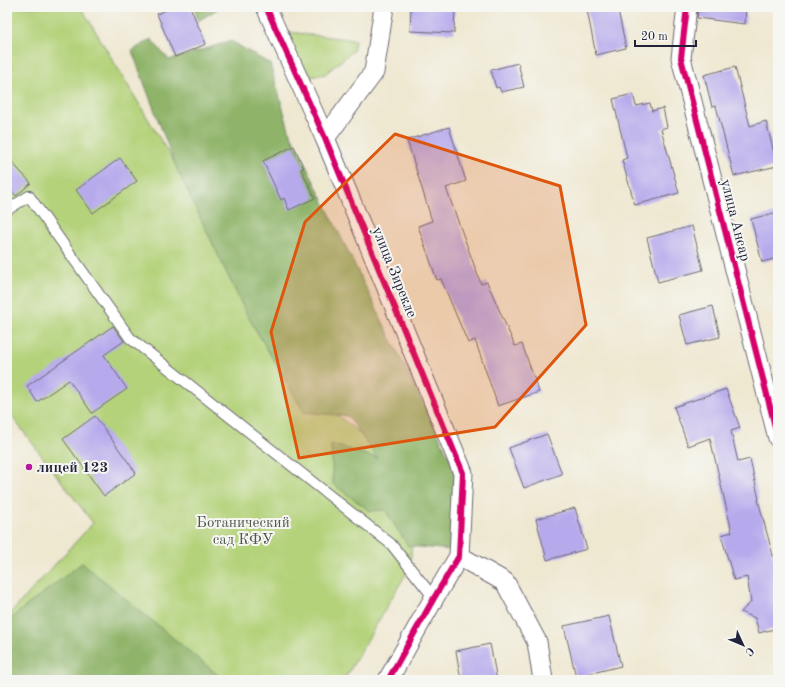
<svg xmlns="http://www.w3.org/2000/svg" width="785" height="687" font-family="'Old Standard TT',serif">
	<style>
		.green { fill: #b4d279; stroke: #6b7a5a }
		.forest { fill: #8fb469; stroke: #586b52 }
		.building { fill: #b7aaec }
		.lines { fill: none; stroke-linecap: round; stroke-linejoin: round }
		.service-casing { stroke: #6a6770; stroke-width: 12 }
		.minor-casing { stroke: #6a6770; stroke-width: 21 }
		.service { stroke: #fff; stroke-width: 10 }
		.minor { stroke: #fff; stroke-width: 19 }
		.cycleway-casing { stroke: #f6f6f2; stroke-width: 8 }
		.cycleway { stroke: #d6006c; stroke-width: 6 }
		.marked { fill: #de560e; fill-opacity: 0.2; stroke: #de560e; stroke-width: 3; stroke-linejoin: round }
		.poi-dot { fill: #b5179e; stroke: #f6f6f2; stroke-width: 1.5 }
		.labels { text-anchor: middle; stroke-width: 4; stroke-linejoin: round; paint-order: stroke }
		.street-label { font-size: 15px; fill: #22223b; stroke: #f6f6f2 }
		.poi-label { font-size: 15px; font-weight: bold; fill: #22223b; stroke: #f6f6f2; text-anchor: start }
		.park-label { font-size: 15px; fill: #4e574e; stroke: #f6f6f2 }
	</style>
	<rect width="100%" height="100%" fill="#f6f6f2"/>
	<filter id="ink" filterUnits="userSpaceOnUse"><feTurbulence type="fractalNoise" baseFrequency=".025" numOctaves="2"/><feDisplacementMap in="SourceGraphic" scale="8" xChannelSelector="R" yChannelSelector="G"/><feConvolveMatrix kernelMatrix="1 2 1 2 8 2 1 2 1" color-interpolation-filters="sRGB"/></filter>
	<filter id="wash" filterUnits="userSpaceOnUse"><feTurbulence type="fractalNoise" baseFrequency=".012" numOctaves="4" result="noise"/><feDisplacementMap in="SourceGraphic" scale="16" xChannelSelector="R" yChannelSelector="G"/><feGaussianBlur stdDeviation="0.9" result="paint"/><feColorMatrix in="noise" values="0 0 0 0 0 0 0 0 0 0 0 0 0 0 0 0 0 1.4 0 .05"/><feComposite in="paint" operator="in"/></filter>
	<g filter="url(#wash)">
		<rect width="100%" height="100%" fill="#efe8d1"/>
		<!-- green -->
		<g class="green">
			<path d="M7,7H81L314,396L417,480L410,567L344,680H21L7,656V617L93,523L7,410Z"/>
			<path d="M288,32L355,40L353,51L325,74L301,79Z"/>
		</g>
		<!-- forest -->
		<g class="forest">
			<path d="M194,7H221L198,21Z"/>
			<path d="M151,39L169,60L231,41L270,64L290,133L455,469L452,550L408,546L385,510L370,511L333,484L331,444L377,458L348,416L304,412L247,315L195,207L176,167L132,51Z"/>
			<path d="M82,563L224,680H7V621Z"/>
		</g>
		<g id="blocks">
			<!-- building -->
			<g class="building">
				<path d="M173,7H190L206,44L175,57L157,14Z"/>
				<path d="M411,7H455L454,33L410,31Z"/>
				<path d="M602,7H612L614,11L618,10L626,48L596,55L587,10Z"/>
				<path d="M698,7H746L745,24L697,18Z"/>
				<path d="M518,63L524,87L501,92L499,87L496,88L491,70Z"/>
				<path d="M735,67L750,126L766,121L777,166L734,176L716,106L712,107L704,75Z"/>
				<path d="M633,94L636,106L650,103L652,111L663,108L667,127L661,129L679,193L635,205L622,160L627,158L613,99Z"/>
				<path d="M449,127L466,181L446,188L481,284L487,282L515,346L522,344L539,392L498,406L475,340L468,343L441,279L437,280L418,226L432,221L407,140Z"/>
				<path d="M294,146L304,168L301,169L315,198L289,210L284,198L281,200L263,161Z"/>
				<path d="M7,157L31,183L16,196L7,186Z"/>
				<path d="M120,158L137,181L93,213L76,190Z"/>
				<path d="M778,212V258L762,262L751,219Z"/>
				<path d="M692,226L703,270L658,282L647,238Z"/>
				<path d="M713,306L720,337L687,345L679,315Z"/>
				<path d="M113,326L124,341L104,355L127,389L92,413L69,380L37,402L27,386Z"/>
				<path d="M726,389L740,428L731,431L738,462L750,459L759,500H758L778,574V628L759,633L755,618L741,612L751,602L747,577L734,580L721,535L732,532L710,438L688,446L674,407Z"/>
				<path d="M95,416L136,473L104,496L63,439Z"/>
				<path d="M547,434L562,474L524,488L509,448Z"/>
				<path d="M575,508L587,549L547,560L536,519Z"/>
				<path d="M609,616L621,666L576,677L564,626Z"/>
				<path d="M490,644L497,680H461L456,651Z"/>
			</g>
		</g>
	</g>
	<g filter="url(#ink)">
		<use href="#blocks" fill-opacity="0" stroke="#6a6770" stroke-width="1"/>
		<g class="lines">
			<defs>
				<path id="service" d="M7,210L29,196L130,338L391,544L434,598"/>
				<g id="minor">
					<path d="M266,7L325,138L463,473L459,556L434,598L388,680"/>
					<path d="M687,7L681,58L778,438"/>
					<path d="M325,138L374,72L384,7"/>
					<path d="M459,556L505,582L537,642L543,680"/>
				</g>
			</defs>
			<!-- service casing -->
			<use href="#service" class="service-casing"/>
			<!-- minor casing -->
			<use href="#minor" class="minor-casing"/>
			<!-- service -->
			<use href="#service" class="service"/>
			<!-- minor -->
			<use href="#minor" class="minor"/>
			<defs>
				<g id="cycleway">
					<path d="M266,7L325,138L463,473L459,556L434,598L388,680"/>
					<path d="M687,7L681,58L778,438"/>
				</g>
			</defs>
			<!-- cycleway casing -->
			<use href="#cycleway" class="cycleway-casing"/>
			<!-- cycleway -->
			<use href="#cycleway" class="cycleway"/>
		</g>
	</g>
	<!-- marked area -->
	<path class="marked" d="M395,134L560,186L586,325L495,427L299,458L271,332L305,222Z"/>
	<!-- markers -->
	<circle class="poi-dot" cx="29" cy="467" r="4"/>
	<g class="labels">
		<!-- street labels -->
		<g class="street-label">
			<text transform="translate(736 220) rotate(76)" y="5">улица Ансар</text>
			<text transform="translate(395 272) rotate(68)" y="5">улица Зирекле</text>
		</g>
		<!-- poi labels -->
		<g class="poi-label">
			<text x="37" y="472">лицей 123</text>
		</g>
		<!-- park labels -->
		<g class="park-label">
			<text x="243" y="527">Ботанический<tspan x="243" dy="17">сад КФУ</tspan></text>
		</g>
	</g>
	<!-- margin -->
	<rect width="785" height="687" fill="none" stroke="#f6f6f2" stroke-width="24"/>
	<!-- north arrow -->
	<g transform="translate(743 645) rotate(134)" stroke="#f6f6f2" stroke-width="3" paint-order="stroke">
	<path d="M0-3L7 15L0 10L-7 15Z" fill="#22223b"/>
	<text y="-6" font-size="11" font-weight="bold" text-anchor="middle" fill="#22223b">С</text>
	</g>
	<!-- scale -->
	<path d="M635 40v6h61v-6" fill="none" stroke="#22223b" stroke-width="2"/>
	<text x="641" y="40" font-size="12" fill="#22223b" stroke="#f6f6f2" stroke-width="3" paint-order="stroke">20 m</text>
</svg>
